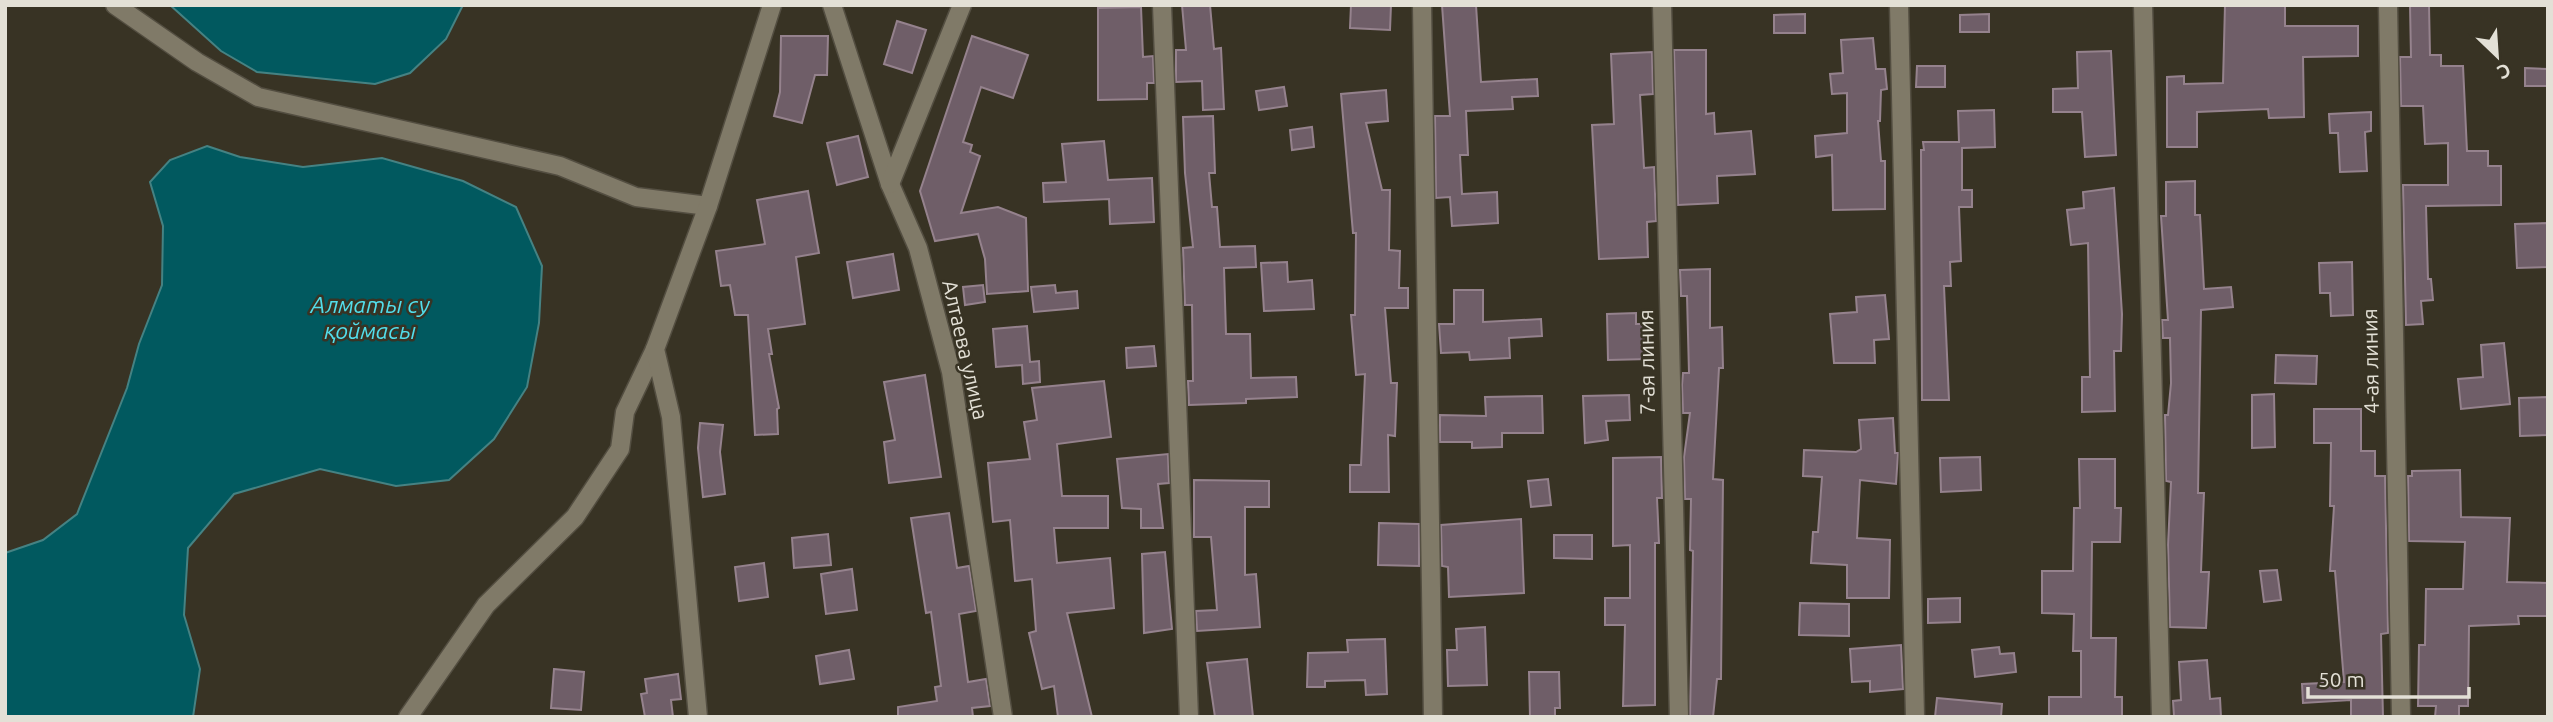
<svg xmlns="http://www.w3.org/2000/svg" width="2553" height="722" font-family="Ubuntu,sans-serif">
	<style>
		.water { fill: #01595f; stroke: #458283; stroke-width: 2 }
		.building { fill: #6f5e68; stroke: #95828d; stroke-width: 2 }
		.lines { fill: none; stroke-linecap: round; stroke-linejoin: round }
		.minor-casing { stroke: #534e41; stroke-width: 21 }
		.tertiary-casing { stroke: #534e41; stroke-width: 21 }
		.minor { stroke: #807a68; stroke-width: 18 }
		.tertiary { stroke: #807a68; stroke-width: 18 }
		.labels { text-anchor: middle; stroke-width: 5; stroke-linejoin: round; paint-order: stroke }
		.street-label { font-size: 21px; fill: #e3e0d6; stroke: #383324 }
		.water-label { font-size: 23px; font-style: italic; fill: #52deeb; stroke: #383324 }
	</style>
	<rect width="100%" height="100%" fill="#383324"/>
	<!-- water -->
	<g class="water">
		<path d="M170,5H463L446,39L410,73L375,84L257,72L221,51Z"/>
		<path d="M207,146L240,157L303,167L382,158L463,181L516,207L542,266L539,323L527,387L494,439L449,480L396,486L320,469L234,494L188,548L184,615L200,669L193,717H5V553L43,540L77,514L127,388L139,344L162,285L163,226L150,182L170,160Z"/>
	</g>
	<!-- building -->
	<g class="building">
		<path d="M1182,5H1210L1214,49L1221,48L1224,109L1203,110L1202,81L1176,82V50H1186Z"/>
		<path d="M1351,5H1391L1390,30L1350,28Z"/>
		<path d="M1442,5H1476L1481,82L1537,79L1538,96L1512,97L1513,109L1466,111L1468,155H1460L1462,194L1497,192L1498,223L1452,226L1450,197L1436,198L1435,116H1450Z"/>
		<path d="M2225,5H2285V26H2358V56L2303,57L2304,117L2269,118L2268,109L2197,112V147H2167V77L2184,76V84L2223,83Z"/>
		<path d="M2410,5H2429L2430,55H2441V66H2463L2467,151H2488V166H2501V205L2426,206L2428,279H2431L2433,300L2421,301L2423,324L2406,325L2403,185H2448V143L2425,144L2423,106H2401L2400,57H2411Z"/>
		<path d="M1141,7L1143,57L1153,56L1154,83H1147V99L1098,100V8Z"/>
		<path d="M1805,14V33H1774V15Z"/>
		<path d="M1989,14V32H1960V15Z"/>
		<path d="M897,21L926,30L912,73L884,64Z"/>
		<path d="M781,36H828L827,75H815L802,123L774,116L780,92Z"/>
		<path d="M972,36L1028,55L1013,98L981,87L963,142L972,145L970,152L980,156L961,213L998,207L1026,218L1028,291L987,294L985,259L978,234L935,241L920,191Z"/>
		<path d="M1873,38L1876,69H1885L1887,89L1881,90L1880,121H1878L1881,161H1885V209L1833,210L1832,155L1816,157L1815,136L1847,133V93L1832,94L1830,74L1843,73L1841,40Z"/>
		<path d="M1674,50H1706V114L1714,113L1715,134L1751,131L1755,174L1717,176L1718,203L1678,205Z"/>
		<path d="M2111,51L2116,155L2085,157L2082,112H2053V89L2078,88L2077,52Z"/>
		<path d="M1652,52L1653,94L1640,95L1644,168L1654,167L1656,221L1647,222L1648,257L1599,259L1592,125L1614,124L1611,54Z"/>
		<path d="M1917,66H1945V87H1916Z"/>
		<path d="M2525,68L2548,69V86H2525Z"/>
		<path d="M1284,87L1287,106L1259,110L1256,91Z"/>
		<path d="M1386,90L1388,121L1366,123L1382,190H1390L1389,250L1400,251L1399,288H1408V308H1385L1391,383H1397L1395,436L1388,435L1389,492H1350V465H1361L1365,374L1356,375L1351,315H1355L1356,233H1353L1341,94Z"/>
		<path d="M1994,110L1995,147L1962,148V190H1972V207H1959L1961,261L1950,262L1951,286H1944L1949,400H1922L1921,150H1924L1923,142H1959L1958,111Z"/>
		<path d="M2371,112V131L2365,132L2367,171L2340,172L2338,133H2330L2329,114Z"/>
		<path d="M1213,116L1215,173H1209L1212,207H1217L1220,247L1255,246L1256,267L1224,268L1226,334H1250L1251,378L1296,377L1297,397L1246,399V403L1189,405L1188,381H1193L1192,305H1185L1183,248L1193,247L1185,173L1183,117Z"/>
		<path d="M1312,127L1314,147L1292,150L1290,130Z"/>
		<path d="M858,136L868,177L837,185L827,143Z"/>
		<path d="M1104,141L1108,180L1152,178L1154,222L1110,224L1109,199L1044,202L1043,183L1066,182L1062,144Z"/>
		<path d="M2195,181V215H2200L2204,289L2231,287L2233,307L2201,310L2198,493H2204L2201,572H2209L2206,628L2170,627L2168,545L2171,482L2166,481L2165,415H2168L2171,383L2170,338H2163L2162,320H2168L2161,216H2166V182Z"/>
		<path d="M2114,188L2122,314L2121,351H2114L2115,411L2082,412V377H2090L2088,243L2071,245L2067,210L2084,208L2083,192Z"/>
		<path d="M808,191L819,253L796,257L805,324L768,329L772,354H769L779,408L777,409L778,434L755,435L748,315H735L730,285L721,286L716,251L765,244L757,200Z"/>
		<path d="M2548,223V267L2517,268L2515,224Z"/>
		<path d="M893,254L899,290L853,298L847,262Z"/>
		<path d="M1287,262L1288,282L1312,280L1314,309L1264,311L1261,263Z"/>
		<path d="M2352,262L2353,315L2331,316L2330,293H2320L2319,263Z"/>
		<path d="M1710,269V328L1722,327L1723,368H1719L1713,479L1723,480L1721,679H1717L1713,717H1690L1693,551L1690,550L1691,499H1685L1684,457L1690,413H1683L1682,385L1683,373H1689L1687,296H1681L1680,270Z"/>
		<path d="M983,285L985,302L965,305L963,287Z"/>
		<path d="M1055,285L1056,293L1077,291L1078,308L1034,312L1031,287Z"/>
		<path d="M1454,290H1483V322L1541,319L1542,336L1509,338L1510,358L1470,360L1469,352L1441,353L1439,324H1454Z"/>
		<path d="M1885,295L1889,339L1874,340L1875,363H1834L1830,314L1857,312L1856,297Z"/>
		<path d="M1636,313V324H1650V359L1608,360L1607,314Z"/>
		<path d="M1027,326L1030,362L1039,361L1040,382L1023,384L1022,365L996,367L993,329Z"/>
		<path d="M2504,343L2510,404L2461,409L2458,379L2483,377L2481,345Z"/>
		<path d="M1154,346L1156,366L1127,368L1126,348Z"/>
		<path d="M2276,355L2317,356L2316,384L2275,383Z"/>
		<path d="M925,375L941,477L889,483L884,442L895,440L884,382Z"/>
		<path d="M1104,381L1111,437L1057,444L1062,496H1108V528H1054L1057,563L1110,558L1114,608L1067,613L1092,717H1058L1054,686L1042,689L1029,633L1036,631L1032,579L1015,581L1010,520L993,522L988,463L1030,459L1024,422L1037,420L1032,388Z"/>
		<path d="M2274,394L2275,447L2252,448V395Z"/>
		<path d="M1629,395L1630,420L1606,421L1608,440L1585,443L1583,396Z"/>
		<path d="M1542,396L1543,433H1502V447L1472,448V442H1440V415L1486,416L1485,397Z"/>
		<path d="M2548,397V435L2520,436L2519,398Z"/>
		<path d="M2314,409H2361V451H2375V476H2385L2388,633L2381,634L2383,717H2351V700L2303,703L2302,684L2344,682L2335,571H2330L2334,506H2330L2331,443H2314Z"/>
		<path d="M1893,418L1895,453H1898L1896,484L1860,480L1857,538L1890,540L1889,598H1847V565L1811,563L1813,532H1818L1822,477L1803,476L1804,450L1856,452L1861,449L1859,420Z"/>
		<path d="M700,423L723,425L720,452L725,494L703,497L698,448Z"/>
		<path d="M1168,454L1169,483L1158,484L1163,528H1141V509L1122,508L1117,459Z"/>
		<path d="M1661,457L1662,498H1657L1659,543H1655V705L1623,706L1625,625H1605V598H1630V545L1613,546V458Z"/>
		<path d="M1980,457L1981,490L1941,492L1940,458Z"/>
		<path d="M2079,459H2115V508H2121L2120,542H2092L2091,638H2116L2115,697H2122V717H2049V697H2081V651H2073L2074,614L2042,613V571H2073L2074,508H2080Z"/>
		<path d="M2460,470L2461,517L2510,518L2507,582L2548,583V616H2518L2519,624L2469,626L2468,706H2459V717H2435L2436,706H2418L2419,645H2425L2426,589H2463L2465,542L2409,541L2408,476H2412V471Z"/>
		<path d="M1548,479L1551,505L1531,507L1528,481Z"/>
		<path d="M1194,480L1269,481V507H1245V575L1256,574L1260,627L1197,631L1196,611L1217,610L1211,537H1194Z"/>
		<path d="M949,513L957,568L969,566L976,611L959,614L968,682L986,679L990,706L972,708L973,717H898V707L937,701L935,687L941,686L931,612L926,613L911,518Z"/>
		<path d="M1521,519L1524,593L1449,597L1448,567L1442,566L1441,525Z"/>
		<path d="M1379,523L1419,524V566L1378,565Z"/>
		<path d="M828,534L831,565L794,568L792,538Z"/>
		<path d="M1554,535H1592V559L1554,558Z"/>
		<path d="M1165,552L1172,629L1144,633L1142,554Z"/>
		<path d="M764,563L768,597L739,601L735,567Z"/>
		<path d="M852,569L857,610L826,614L821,574Z"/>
		<path d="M2277,570L2281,600L2264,602L2260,571Z"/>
		<path d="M1960,598V622L1928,623V599Z"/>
		<path d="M1800,603L1849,604V636L1799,635Z"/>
		<path d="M1485,627L1487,685L1448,686L1447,650H1457L1456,629Z"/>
		<path d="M1385,639L1387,694L1366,695L1365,680L1325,681V687H1307L1308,653L1348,652L1347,640Z"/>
		<path d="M1901,645L1903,689L1870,692V681L1852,682L1850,649Z"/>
		<path d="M1999,647L2000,654L2014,653L2016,672L1975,677L1972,650Z"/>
		<path d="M849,650L854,679L820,684L816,656Z"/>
		<path d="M1247,659L1253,717H1215L1207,663Z"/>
		<path d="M2207,660L2210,699L2220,698L2221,717H2174L2173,701L2181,700L2179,662Z"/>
		<path d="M554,669L584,672L581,710L551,708Z"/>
		<path d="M1529,672H1559L1560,708H1555V717H1530Z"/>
		<path d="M678,674L681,699L671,700L673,717H645L641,694L647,693L645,679Z"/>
		<path d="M1937,698L2002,704L2001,717H1935Z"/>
	</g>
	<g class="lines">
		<defs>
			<g id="minor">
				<path d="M115,5L197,62L258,97L560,166L636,197L708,206"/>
				<path d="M832,5L890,184L918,248L951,372L1003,717"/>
				<path d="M1162,5L1189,717"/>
				<path d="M1422,5L1433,717"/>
				<path d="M1662,5L1679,717"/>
				<path d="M1899,5L1915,717"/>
				<path d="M2143,5L2161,717"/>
				<path d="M2388,5L2401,717"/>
				<path d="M890,184L962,5"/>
				<path d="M408,717L486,605L575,517L620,449L625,412L655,349"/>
			</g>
			<path id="tertiary" d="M698,717L671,417L655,349L708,206L772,5"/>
		</defs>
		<!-- minor casing -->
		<use href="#minor" class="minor-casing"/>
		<!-- tertiary casing -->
		<use href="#tertiary" class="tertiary-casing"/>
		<!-- minor -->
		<use href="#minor" class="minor"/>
		<!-- tertiary -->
		<use href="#tertiary" class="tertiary"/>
	</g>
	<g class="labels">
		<!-- street labels -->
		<g class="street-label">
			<text transform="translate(965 350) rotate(77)" y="7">Алтаева улица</text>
			<text transform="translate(2371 361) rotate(-91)" y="7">4-ая линия</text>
			<text transform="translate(1647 362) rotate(-91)" y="7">7-ая линия</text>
		</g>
		<!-- water labels -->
		<g class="water-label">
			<text x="370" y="313">Алматы су<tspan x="370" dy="26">қоймасы</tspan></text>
		</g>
	</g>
	<!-- border -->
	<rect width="2553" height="722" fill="none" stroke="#e3e0d6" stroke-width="14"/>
	<!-- north arrow -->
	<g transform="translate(2497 56) rotate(155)" stroke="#383324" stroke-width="5" paint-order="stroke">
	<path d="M0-5L12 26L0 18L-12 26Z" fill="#e3e0d6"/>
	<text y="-10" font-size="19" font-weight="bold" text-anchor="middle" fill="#e3e0d6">С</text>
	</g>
	<!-- scale -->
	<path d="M2308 687v10h161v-10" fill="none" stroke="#e3e0d6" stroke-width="3.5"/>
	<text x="2318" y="687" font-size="21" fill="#e3e0d6" stroke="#383324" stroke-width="5" paint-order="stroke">50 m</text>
</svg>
